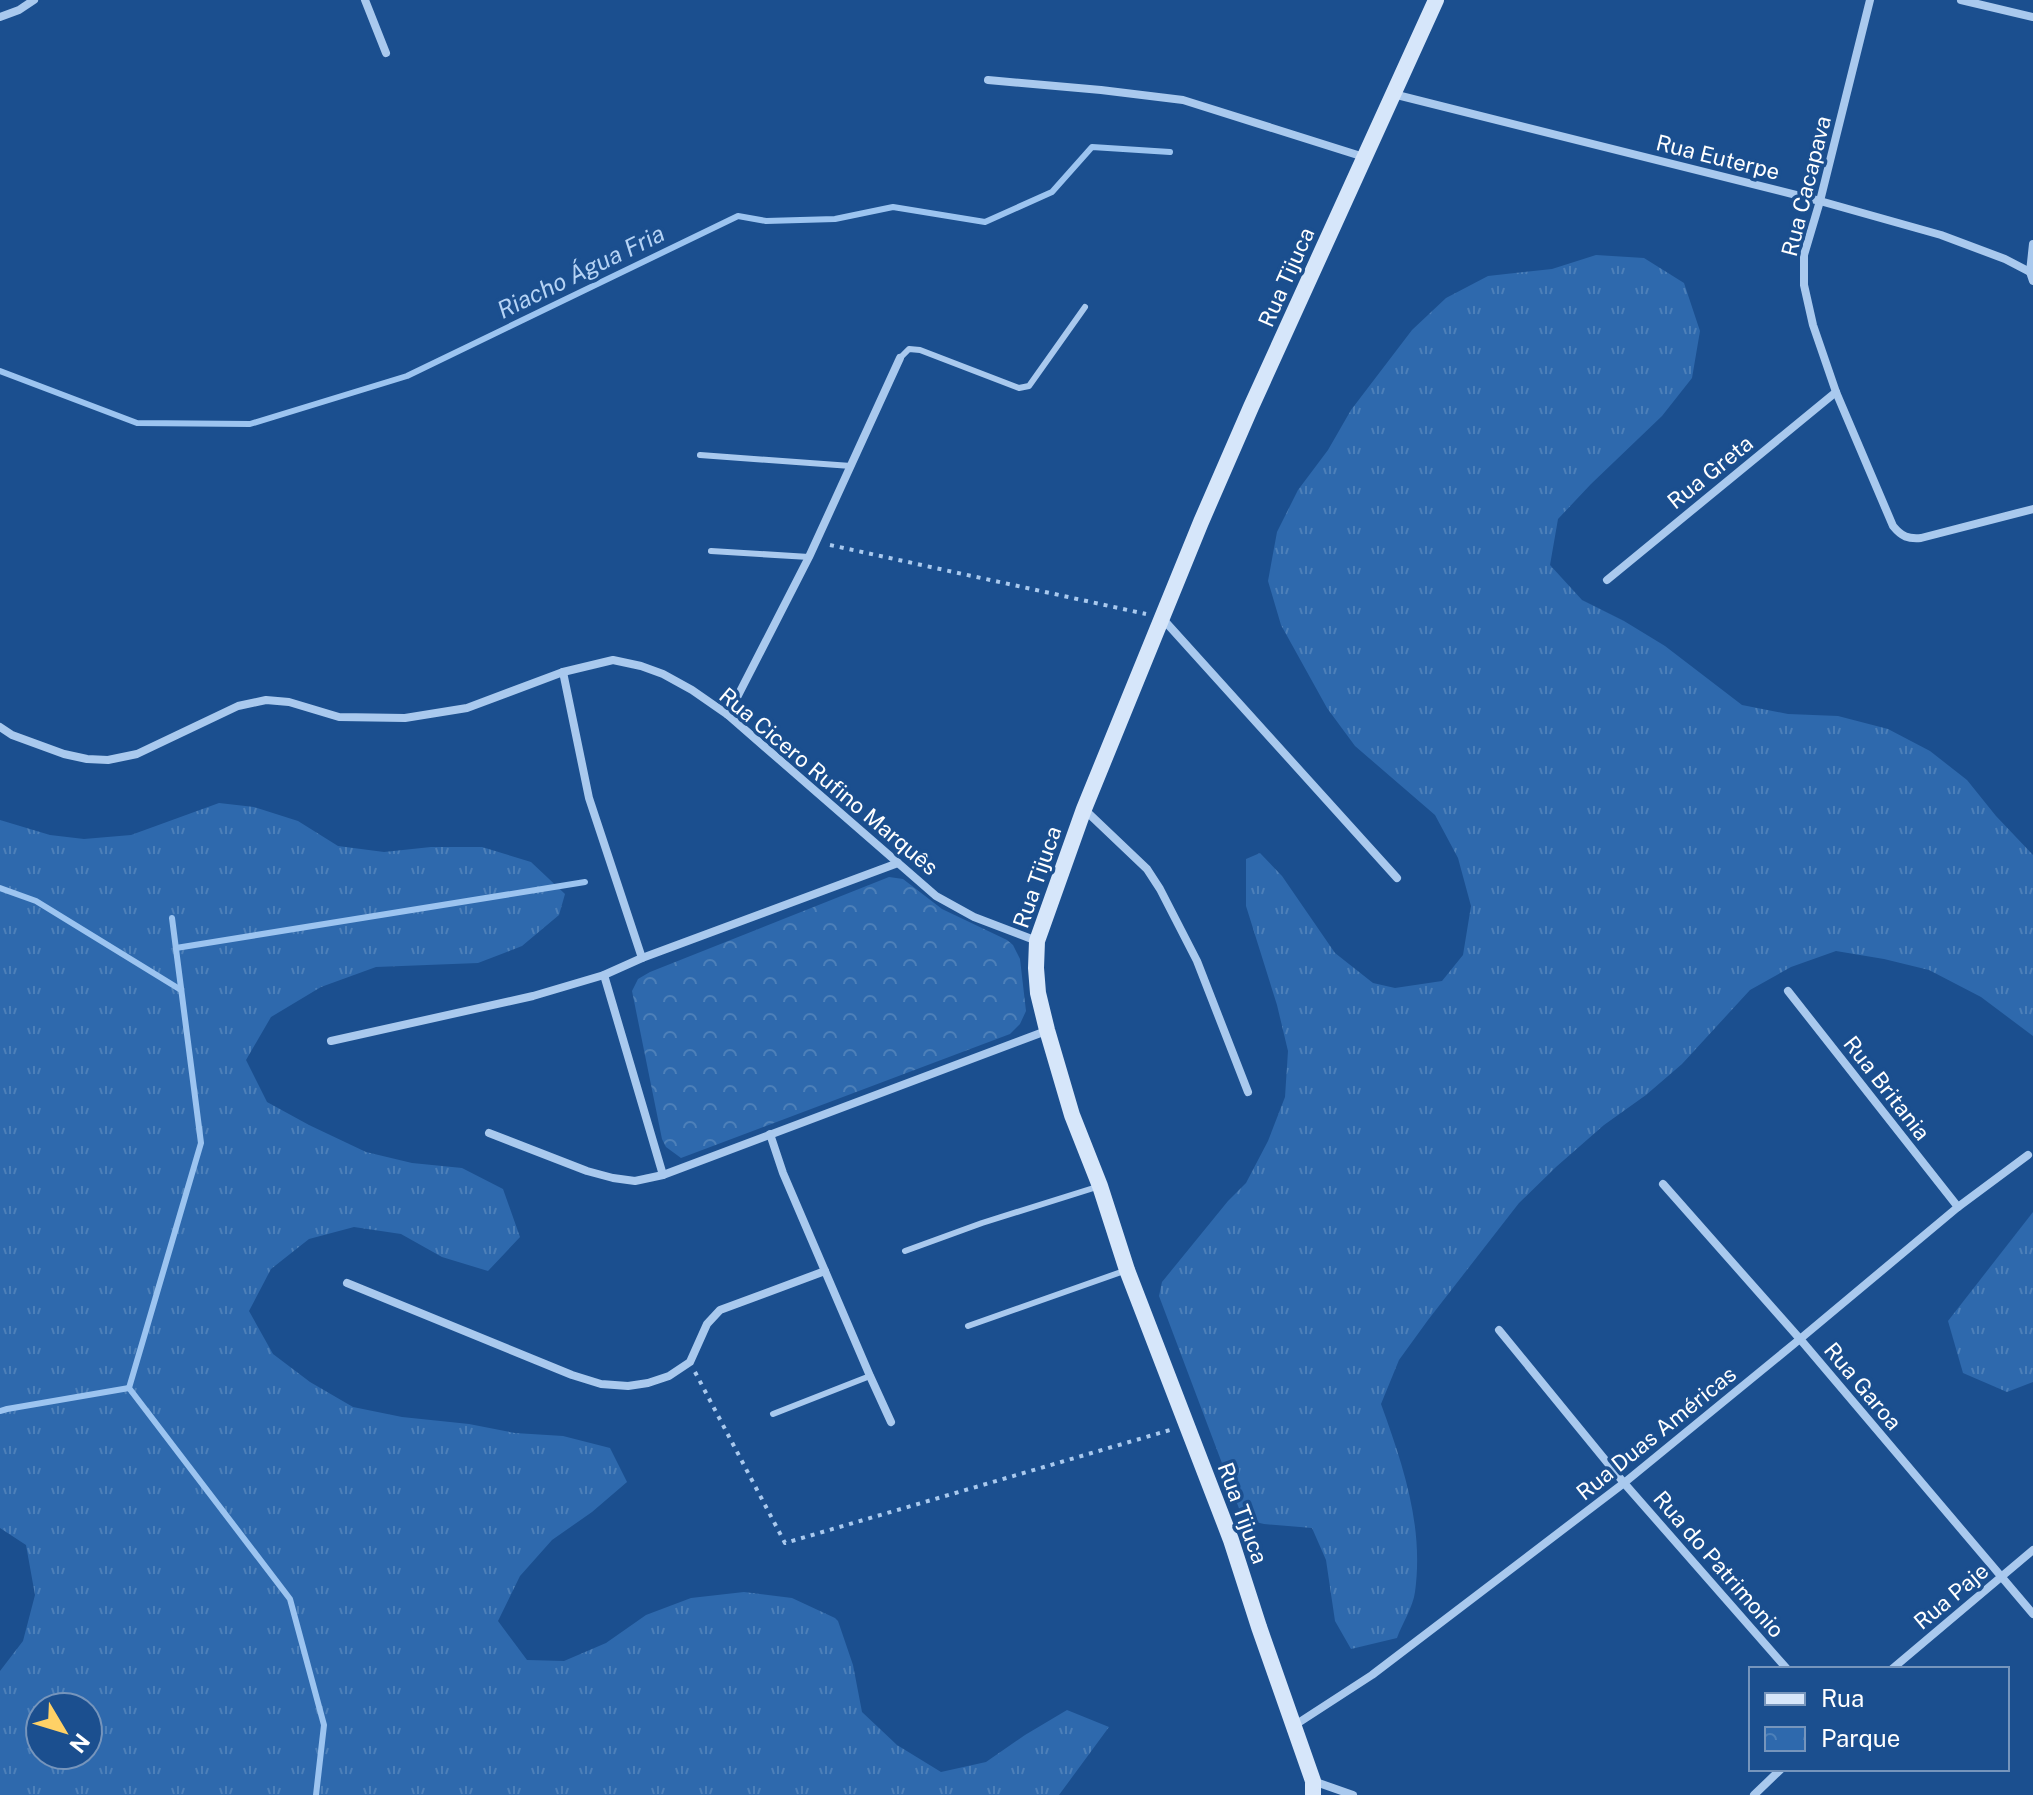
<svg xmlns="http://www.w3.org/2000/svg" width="2033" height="1795" font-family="'Public Sans',sans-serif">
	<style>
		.grass { fill: url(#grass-tufts); fill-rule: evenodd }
		.park { fill: url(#park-crowns) }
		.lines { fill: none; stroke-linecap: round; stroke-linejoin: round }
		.stream { stroke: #9cc4f0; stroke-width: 6 }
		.path { stroke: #a9c9ee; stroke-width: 4; stroke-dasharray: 4 6; stroke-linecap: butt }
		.lane { stroke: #a9c9ee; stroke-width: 6 }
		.street { stroke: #a9c9ee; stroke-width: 8 }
		.secondary { stroke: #d6e6fa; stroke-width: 16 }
		.labels { text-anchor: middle; stroke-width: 7; stroke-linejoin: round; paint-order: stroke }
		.street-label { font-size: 22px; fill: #fff; stroke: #1b4f8f }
		.water-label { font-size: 24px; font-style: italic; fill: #b5d3f5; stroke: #1b4f8f }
	</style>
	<defs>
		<pattern id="grass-tufts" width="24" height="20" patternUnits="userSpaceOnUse" patternTransform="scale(2)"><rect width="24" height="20" fill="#2e69ad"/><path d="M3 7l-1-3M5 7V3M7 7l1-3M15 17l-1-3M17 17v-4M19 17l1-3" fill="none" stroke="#4d80b9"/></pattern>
		<pattern id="park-crowns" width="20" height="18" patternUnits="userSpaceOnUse" patternTransform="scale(2)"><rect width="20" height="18" fill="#2e69ad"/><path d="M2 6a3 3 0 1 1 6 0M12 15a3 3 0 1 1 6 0" fill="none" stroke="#4d80b9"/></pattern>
	</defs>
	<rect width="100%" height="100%" fill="#1b4f8f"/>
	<!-- grass -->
	<g class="grass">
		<path d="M1596,255L1644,258L1684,283L1700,331L1692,378L1662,416L1591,484L1558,519L1550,565L1582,600L1624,621L1665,646L1742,705L1788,714L1838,716L1888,729L1930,751L1967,780L1996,816L2033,855V1036L1981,997L1929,970L1884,959L1836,951L1791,967L1750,990L1682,1064L1646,1095L1604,1125L1556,1167L1519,1203L1428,1320L1399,1360L1381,1404C1403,1465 1424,1526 1415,1592C1413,1607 1402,1624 1397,1638L1351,1649L1335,1621L1326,1560L1312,1528L1264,1524L1243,1519L1159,1296L1162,1282L1228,1201L1246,1183L1268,1141L1285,1097L1288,1051L1277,1005L1246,906V859L1260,853L1282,876L1335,953L1373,983L1395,988L1442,981L1463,955L1471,906L1458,858L1435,815L1355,746L1327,708L1281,625L1268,581L1277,532L1298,490L1328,450L1351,410L1412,330L1446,298L1488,276L1552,269Z"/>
		<path d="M219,803L254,807L298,821L338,846L384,852L431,847H482L531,862L565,894L559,915L522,946L478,963L376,967L321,987L271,1017L246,1060L267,1102L309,1125L366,1152L412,1163L462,1168L503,1189L520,1237L488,1271L442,1257L401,1234L354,1227L309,1239L271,1269L249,1311L273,1354L310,1382L353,1407L402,1417L469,1424L515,1433L563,1436L610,1448L627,1482L592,1512L552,1540L520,1576L498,1621L527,1660L564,1661L606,1643L646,1615L691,1598L744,1592L792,1598L835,1618L838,1621L853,1665L862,1712L897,1745L941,1772L986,1762L1025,1735L1067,1710L1109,1727L1059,1795H0V1671L23,1641L35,1595L26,1545L0,1528V820L50,835L84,839L131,835ZM88,1707V1755H40V1707Z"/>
		<path d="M2033,1212V1382L2007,1392L1963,1373L1948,1321Z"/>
	</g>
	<!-- park -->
	<path class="park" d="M889,877L903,879L942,909L1007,940L1013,945L1020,959L1026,1011L1020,1024L1010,1034L681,1158L666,1147L662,1139L632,991L638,979L650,972Z"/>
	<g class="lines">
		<!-- stream -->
		<g class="stream">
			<path d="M0,371L137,423L250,424L407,376L738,216L766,221L835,219L893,207L985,222L1052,192L1092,147L1170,152"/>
			<path d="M0,888L36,901L181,990"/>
			<path d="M172,918L201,1143L129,1388L290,1599L324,1725L316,1795"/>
			<path d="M176,948L585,882"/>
			<path d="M0,1411L7,1409L129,1388"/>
		</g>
		<!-- path -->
		<g class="path">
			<path d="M830,545L1146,614"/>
			<path d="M695,1372L785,1543L1170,1430"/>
		</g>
		<!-- lane -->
		<g class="lane">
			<path d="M900,358L909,349L920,350L1019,388L1029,386L1085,307"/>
			<path d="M700,455L851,466"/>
			<path d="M711,551L809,557"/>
			<path d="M905,1251L982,1223L1100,1186"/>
			<path d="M968,1326L1127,1270"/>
			<path d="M773,1414L870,1376"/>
		</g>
		<!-- street -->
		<g class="street">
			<path d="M365,0L386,53"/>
			<path d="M1870,0L1820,201L1804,255V285L1813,325L1836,392L1893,526C1902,537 1908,539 1921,538L2033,509"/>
			<path d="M1961,0L2033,17"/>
			<path d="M0,17L19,10L34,0"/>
			<path d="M988,80L1101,90L1183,100L1364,157"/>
			<path d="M1393,94L1820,201L1941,235L2005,259L2030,272"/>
			<path d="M2033,244L2030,272L2033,281"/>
			<path d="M1607,580L1836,392"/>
			<path d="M1162,618L1397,878"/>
			<path d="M563,672L589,798L642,958"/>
			<path d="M728,715L809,557L900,358"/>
			<path d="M0,727L12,735L64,754L87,759L108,760L137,754L238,706L266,700L289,702L339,717L405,718L467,708L563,672L613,660L641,666L663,674L692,690L728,715L936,896L974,917L1037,941"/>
			<path d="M1085,810L1147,869L1160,889L1197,961L1248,1092"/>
			<path d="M604,975L663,1175"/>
			<path d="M1788,991L1958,1207"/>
			<path d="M331,1041L533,996L604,975L642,958L898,863"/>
			<path d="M489,1133L587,1171L613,1178L635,1181L663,1175L1046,1031"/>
			<path d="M770,1134L783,1173L870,1376L891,1422"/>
			<path d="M1663,1184L1800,1339L2033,1614"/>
			<path d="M347,1283L572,1375L601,1384L628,1386L648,1383L669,1376L690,1362L707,1324L720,1310L825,1271"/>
			<path d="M1499,1330L1624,1483L1787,1669"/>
			<path d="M1892,1669L2033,1550"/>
			<path d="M1295,1725L1372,1675L1624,1483L1800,1339L1958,1207L2028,1155"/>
			<path d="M1313,1781L1353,1795"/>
			<path d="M1754,1795L1781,1769"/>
		</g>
		<!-- secondary -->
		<path class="secondary" d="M1313,1795V1781L1259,1627L1231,1540L1127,1270L1100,1186L1072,1115L1047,1030L1038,993L1036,968L1037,941L1084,809L1201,522L1251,407L1436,0"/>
	</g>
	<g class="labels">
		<!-- street labels -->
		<g class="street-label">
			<text transform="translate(1718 157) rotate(14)" y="8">Rua Euterpe</text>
			<text transform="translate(1806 186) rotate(-76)" y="8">Rua Cacapava</text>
			<text transform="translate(1286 277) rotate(-66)" y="8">Rua Tijuca</text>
			<text transform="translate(1710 472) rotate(-39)" y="8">Rua Greta</text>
			<text transform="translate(829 781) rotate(40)" y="8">Rua Cicero Rufino Marquês</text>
			<text transform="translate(1037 877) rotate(-71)" y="8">Rua Tijuca</text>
			<text transform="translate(1887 1088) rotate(52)" y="8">Rua Britania</text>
			<text transform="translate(1863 1386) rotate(50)" y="8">Rua Garoa</text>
			<text transform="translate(1656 1433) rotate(-39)" y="8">Rua Duas Américas</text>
			<text transform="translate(1243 1513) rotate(70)" y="8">Rua Tijuca</text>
			<text transform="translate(1719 1564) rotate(49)" y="8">Rua do Patrimonio</text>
			<text transform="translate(1951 1596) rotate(-40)" y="8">Rua Paje</text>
		</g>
		<!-- water labels -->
		<g class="water-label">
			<text transform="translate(581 272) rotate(-26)" y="8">Riacho Água Fria</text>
		</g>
	</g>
	<!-- legend -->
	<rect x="1749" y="1667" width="260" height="104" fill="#1b4f8f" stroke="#7695bc" stroke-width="2"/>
	<rect x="1765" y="1693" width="40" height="12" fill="#d6e6fa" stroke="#7695bc" stroke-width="2"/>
	<text x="1821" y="1707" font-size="24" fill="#ffffff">Rua</text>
	<rect x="1765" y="1727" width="40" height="24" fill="url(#park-crowns)" stroke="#7695bc" stroke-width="2"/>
	<text x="1821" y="1747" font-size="24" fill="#ffffff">Parque</text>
	<!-- north arrow -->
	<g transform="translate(64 1731) rotate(128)"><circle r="38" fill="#1b4f8f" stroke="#7695bc" stroke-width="2"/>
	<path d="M0-6L14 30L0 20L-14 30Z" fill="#ffd166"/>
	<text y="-12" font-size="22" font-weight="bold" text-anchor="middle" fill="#ffffff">N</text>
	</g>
</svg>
